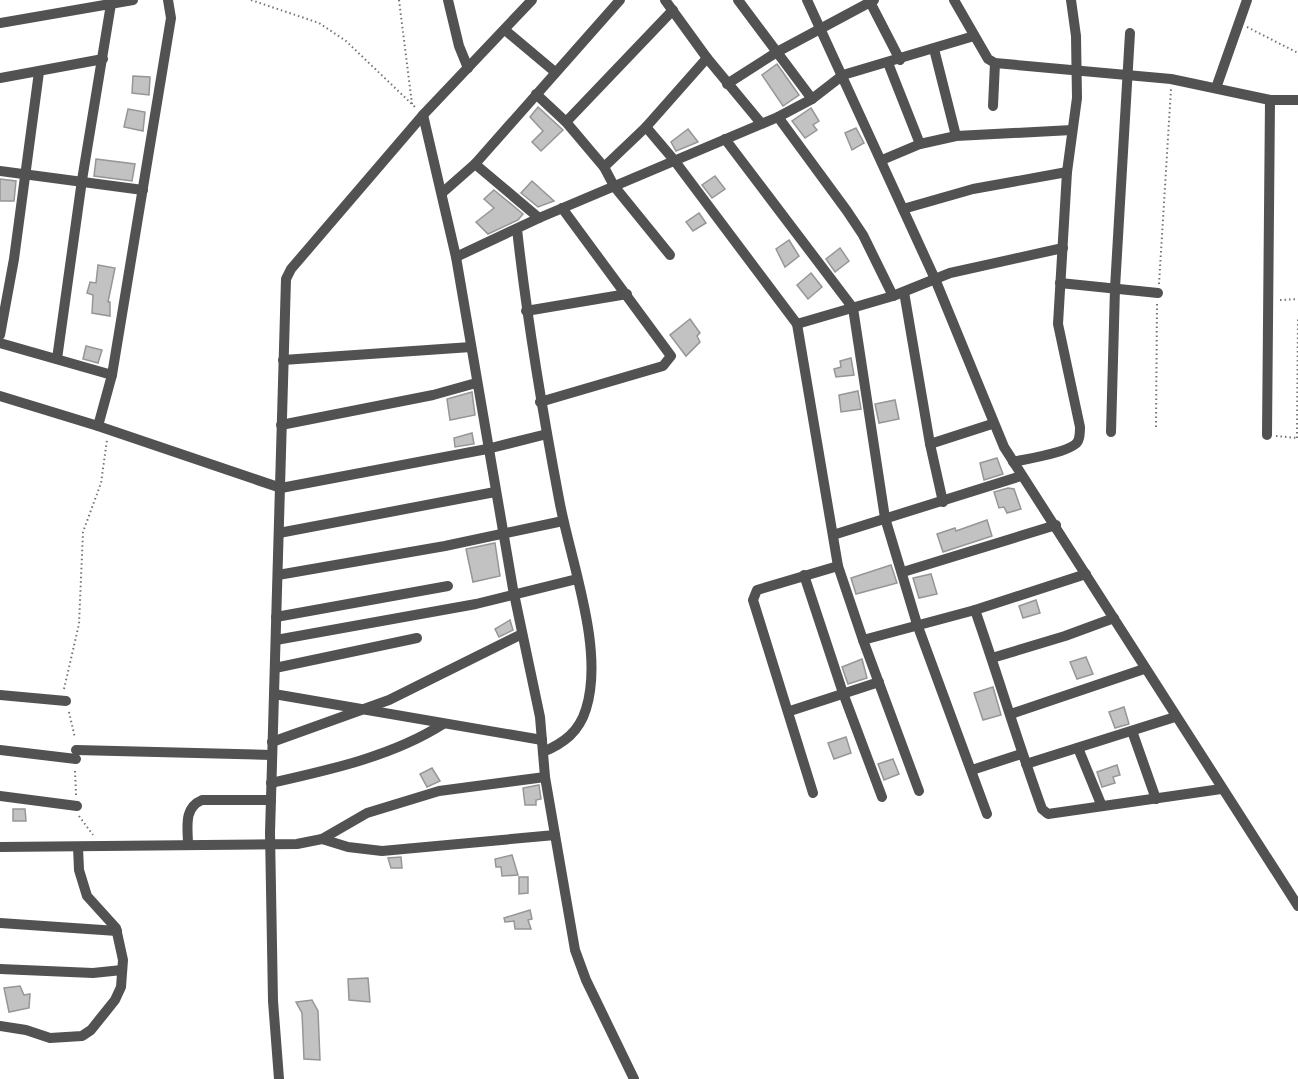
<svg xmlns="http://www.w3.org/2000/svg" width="1298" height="1079" font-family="Arial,sans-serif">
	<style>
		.building { fill: #c2c2c2; stroke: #969696; stroke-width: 1.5 }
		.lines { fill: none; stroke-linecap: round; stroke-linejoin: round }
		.path { stroke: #747474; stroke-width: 2; stroke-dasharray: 1.5 3; stroke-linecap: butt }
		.minor { stroke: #525252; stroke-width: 10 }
	</style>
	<rect width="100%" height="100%" fill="#fff"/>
	<!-- building -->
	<g class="building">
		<path d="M777,64L799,95L783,106L762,75Z"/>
		<path d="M133,76L150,77L149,95L132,93Z"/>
		<path d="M538,107L563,130L541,151L532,142L543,131L530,117Z"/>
		<path d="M811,108L819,121L813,125L817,130L805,138L792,121Z"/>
		<path d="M128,109L145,112L143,131L124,127Z"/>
		<path d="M856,128L864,143L852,150L845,133Z"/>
		<path d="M688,129L698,142L676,151L671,142Z"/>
		<path d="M96,159L135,164L132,181L94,176Z"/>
		<path d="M715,176L725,189L712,198L702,185Z"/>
		<path d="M0,179L16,181L14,201H0Z"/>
		<path d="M532,181L554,201L538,207L521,193Z"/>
		<path d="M494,190L523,214L518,220L488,234L476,222L494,208L484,199Z"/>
		<path d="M699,213L706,223L693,231L686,222Z"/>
		<path d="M789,240L799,256L785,267L776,249Z"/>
		<path d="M840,248L849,261L835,272L826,259Z"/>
		<path d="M98,265L115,268L108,302H110V316L92,313L93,295L87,293L90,282L96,283Z"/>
		<path d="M811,273L822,287L808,299L797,285Z"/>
		<path d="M690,319L700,333L697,336L700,342L686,356L670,335Z"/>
		<path d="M86,346L102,350L98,363L83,359Z"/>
		<path d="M851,358L854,375L836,377L834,369L841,367L840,361Z"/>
		<path d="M858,391L861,409L841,412L839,395Z"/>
		<path d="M472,392L475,415L450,420L447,399Z"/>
		<path d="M895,400L899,419L879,423L875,404Z"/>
		<path d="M472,433L474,444L455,447L454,438Z"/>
		<path d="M997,458L1003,474L984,480L980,463Z"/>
		<path d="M1008,488L1014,489L1021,509L1007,513L1004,507L999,508L994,492Z"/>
		<path d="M987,520L992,536L943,552L937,534L955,528L956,531Z"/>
		<path d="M495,543L500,576L473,582L466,549Z"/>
		<path d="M891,565L897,583L856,594L851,578Z"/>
		<path d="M931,574L937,594L919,598L913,578Z"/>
		<path d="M1036,600L1040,613L1023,618L1019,606Z"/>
		<path d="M510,620L513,630L499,637L495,629Z"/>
		<path d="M1086,657L1093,674L1077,679L1070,662Z"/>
		<path d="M862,659L867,678L848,684L842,667Z"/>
		<path d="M993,687L1001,715L983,720L974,693Z"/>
		<path d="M1124,707L1129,724L1115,728L1109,712Z"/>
		<path d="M846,737L851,753L834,759L828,743Z"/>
		<path d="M893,759L899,774L884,780L878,764Z"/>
		<path d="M1117,765L1120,775L1113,777L1115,783L1102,787L1097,772Z"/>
		<path d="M432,768L440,781L427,787L420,774Z"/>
		<path d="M539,785L541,799L536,800V805H525L523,788Z"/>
		<path d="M13,809H25L26,821H13Z"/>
		<path d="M512,855L518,875L502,876L501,867H496L495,859Z"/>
		<path d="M401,857L402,868H391L388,858Z"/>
		<path d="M519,877H528V893L519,894Z"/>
		<path d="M530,910L532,919L528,920L531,929H515L514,921L505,922L504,918Z"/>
		<path d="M368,978L370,1002L349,1000L348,979Z"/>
		<path d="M20,986L24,995L30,994L29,1008L9,1012L4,988Z"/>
		<path d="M312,1000L318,1011L320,1060L304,1059L302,1013L296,1002Z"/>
	</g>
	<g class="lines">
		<!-- path -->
		<g class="path">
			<path d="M251,0L319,23L346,41L416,108"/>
			<path d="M399,0L412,104"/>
			<path d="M1247,27L1298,53"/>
			<path d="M1159,284L1171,89"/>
			<path d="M1280,300L1298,299"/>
			<path d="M1156,427L1157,304"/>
			<path d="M1276,436L1297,438"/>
			<path d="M1297,438L1298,317"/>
			<path d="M64,689L79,624L83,532L101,483L107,440"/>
			<path d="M69,712L75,738"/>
			<path d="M75,771L76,795"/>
			<path d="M79,816L93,835"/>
		</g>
		<!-- minor -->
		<g class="minor">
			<path d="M448,0L459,46L468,68"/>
			<path d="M665,0L707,58L760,122"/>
			<path d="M738,0L812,99"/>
			<path d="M807,0L935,279L1004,447L1298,906"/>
			<path d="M954,0L988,59L995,63L1171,79L1270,100H1298"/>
			<path d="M870,2L900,60"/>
			<path d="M0,23L133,0"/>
			<path d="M505,30L555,72"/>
			<path d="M934,49L956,136"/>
			<path d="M888,63L920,144"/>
			<path d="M0,78L103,59"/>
			<path d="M727,84L777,52L874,0"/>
			<path d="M1216,88L1247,0"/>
			<path d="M536,94L566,122L604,167L614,186L670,255"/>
			<path d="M993,106L995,63"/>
			<path d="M423,115L456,257L513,589L540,717L545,777L575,950L586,980L634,1079"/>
			<path d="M778,117L847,211L863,235L893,296"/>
			<path d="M566,122L673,10"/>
			<path d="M646,127L674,160L797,324L838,566L863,640L919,791"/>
			<path d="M725,139L853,308L885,518L917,624L987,814"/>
			<path d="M882,160L920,144L956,136L1072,130"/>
			<path d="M475,164L539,218"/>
			<path d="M604,167L646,127L707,58"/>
			<path d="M0,171L143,190"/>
			<path d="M442,193L475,164L620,0"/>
			<path d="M903,209L973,189L1067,172"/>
			<path d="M517,229C527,320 542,409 559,499C570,560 605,649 586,709C579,732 564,743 543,752"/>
			<path d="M456,257L539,218L778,117L812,99L843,75L974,36"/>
			<path d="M1060,283L1158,293"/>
			<path d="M904,292L930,444L943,502"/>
			<path d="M526,311L627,294"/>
			<path d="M797,324L893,296L950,273L1063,248"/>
			<path d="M0,335L14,259L39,72"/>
			<path d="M0,343L112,375"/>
			<path d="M57,359L82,180L111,4"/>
			<path d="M283,360L471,347"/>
			<path d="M0,396L98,426L281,488L487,449L547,434"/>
			<path d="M540,402L663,366L671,356L562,208"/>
			<path d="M281,425L433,395L476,383"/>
			<path d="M98,426L112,375L171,18L168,0"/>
			<path d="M1111,432L1115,288L1130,33"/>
			<path d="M1267,435L1270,100"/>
			<path d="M930,444L992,424"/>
			<path d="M1013,462C1026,459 1073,452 1078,441C1080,437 1080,431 1080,427L1058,324L1067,172L1077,98L1076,36L1071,0"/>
			<path d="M279,533L495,492"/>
			<path d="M833,535L1021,476"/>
			<path d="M903,572L1056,525"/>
			<path d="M278,575L445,546L563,521"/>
			<path d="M804,575L843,693L882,797"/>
			<path d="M975,610C998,676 1018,743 1042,809L1048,814L1221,789"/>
			<path d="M276,617L448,586"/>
			<path d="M276,640L476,604L577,579"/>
			<path d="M863,640L975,610L1086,574"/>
			<path d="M992,658L1065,636L1114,618"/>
			<path d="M275,668L417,638"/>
			<path d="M274,694L542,740"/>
			<path d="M0,695L66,701"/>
			<path d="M790,711L879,682"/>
			<path d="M1011,714L1144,669"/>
			<path d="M1132,731L1156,799"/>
			<path d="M272,742L389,700L522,634"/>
			<path d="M1078,748L1101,804"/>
			<path d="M0,750L76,759"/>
			<path d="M76,750L272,755"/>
			<path d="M1026,764L1175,717"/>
			<path d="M972,770L1021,754"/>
			<path d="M271,783C329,770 393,756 443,724"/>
			<path d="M813,793L753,600L757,590L838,566"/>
			<path d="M0,796L77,806"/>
			<path d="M322,839L348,847L382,851L555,835"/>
			<path d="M188,845C188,828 183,808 202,800H271"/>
			<path d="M0,847L297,844L322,839L367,813L439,791L545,777"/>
			<path d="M0,923L117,931"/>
			<path d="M0,969L93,973L122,970"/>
			<path d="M0,1026L26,1030L50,1038L82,1036L91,1030L115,1000L121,987L123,960L116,928L87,896L79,870L78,847"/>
			<path d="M279,1079L273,1001L270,833L286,279L291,269L423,115L532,0"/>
		</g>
	</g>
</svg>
